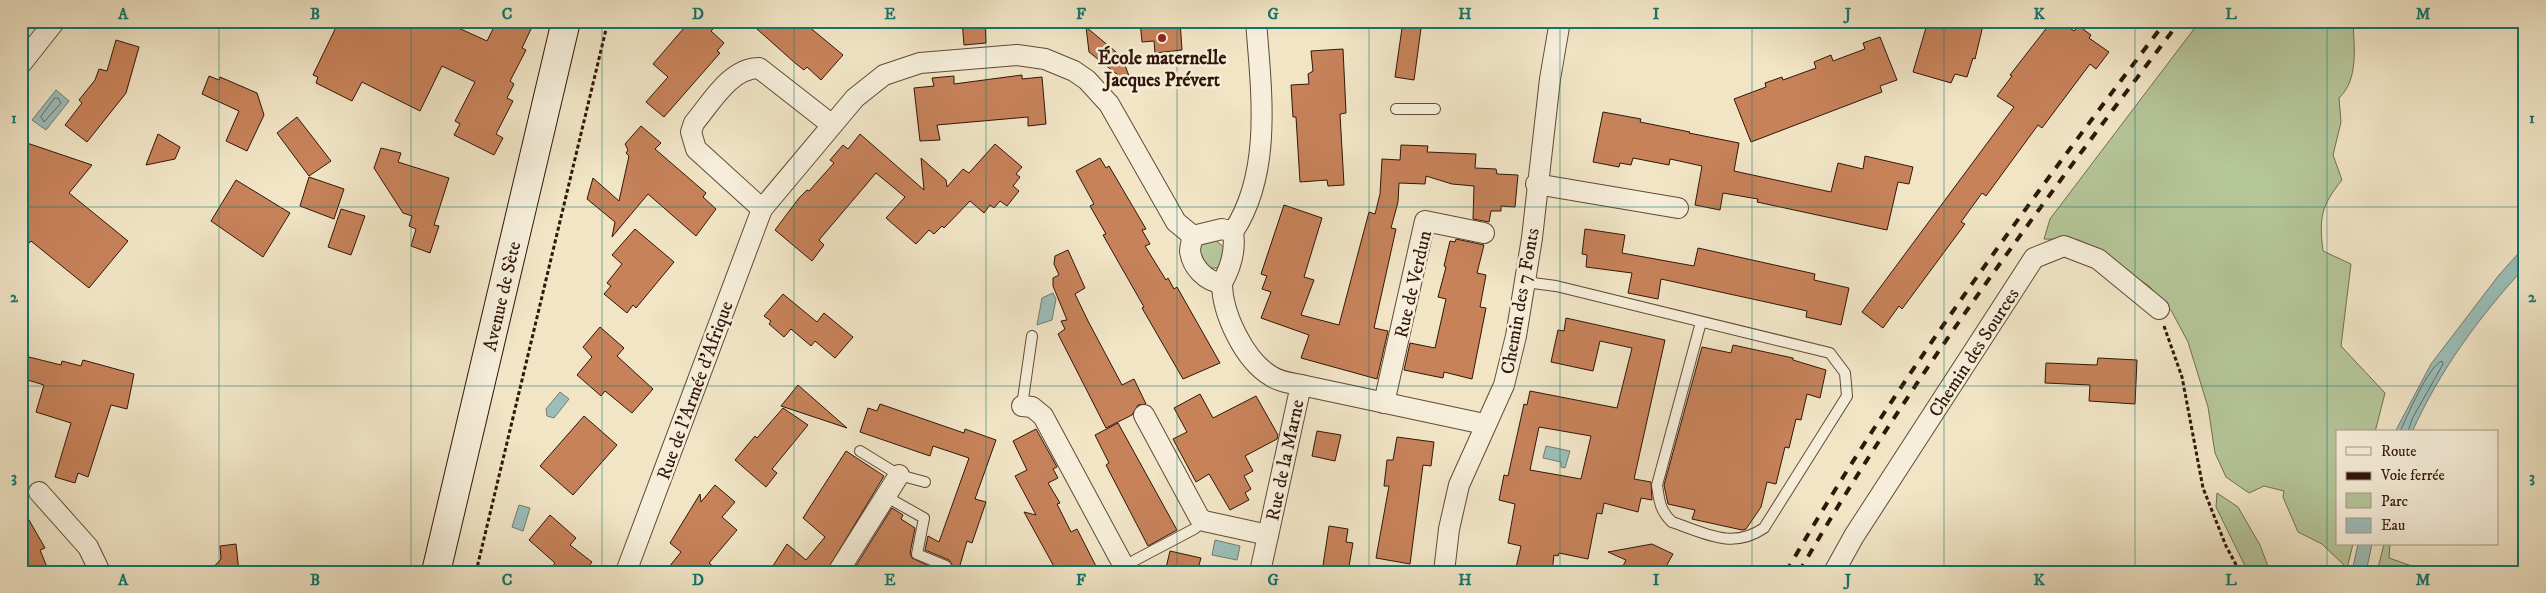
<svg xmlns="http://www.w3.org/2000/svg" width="2546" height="593" font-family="'IM FELL DW Pica',serif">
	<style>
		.green { fill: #b5c699; stroke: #736e51 }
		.water { fill: #9bbeb9; stroke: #717b73 }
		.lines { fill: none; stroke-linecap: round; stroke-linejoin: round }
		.shore { stroke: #666a61; stroke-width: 1 }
		.building { fill: #c7825a; stroke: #311609; fill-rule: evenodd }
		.service-casing { stroke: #614a38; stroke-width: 12 }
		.minor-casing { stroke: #614a38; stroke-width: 22 }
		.secondary-casing { stroke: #311609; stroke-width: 30 }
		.path { stroke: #311609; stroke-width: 3; stroke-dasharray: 4 2.5; stroke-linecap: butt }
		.service { stroke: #f6eeda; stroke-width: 10 }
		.minor { stroke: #f6eeda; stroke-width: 20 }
		.secondary { stroke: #f6eeda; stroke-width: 28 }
		.rail { stroke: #311609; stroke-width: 4; stroke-dasharray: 9 9; stroke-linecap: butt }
		.grid { fill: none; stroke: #0f766e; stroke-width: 1; stroke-opacity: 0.55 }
		.poi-dot { fill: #8f2418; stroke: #f6eeda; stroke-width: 2 }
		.labels { text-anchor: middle; stroke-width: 5; stroke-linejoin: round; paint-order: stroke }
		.poi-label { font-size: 19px; font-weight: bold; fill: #311609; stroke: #f6eeda }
		.street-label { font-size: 19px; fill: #311609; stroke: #f6eeda }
		.neatline { fill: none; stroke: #0f766e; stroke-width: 2 }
		.grid-label { font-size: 16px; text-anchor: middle; font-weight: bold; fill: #0f766e }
	</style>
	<rect width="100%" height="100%" fill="#f1e5c6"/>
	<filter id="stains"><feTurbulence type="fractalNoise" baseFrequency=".004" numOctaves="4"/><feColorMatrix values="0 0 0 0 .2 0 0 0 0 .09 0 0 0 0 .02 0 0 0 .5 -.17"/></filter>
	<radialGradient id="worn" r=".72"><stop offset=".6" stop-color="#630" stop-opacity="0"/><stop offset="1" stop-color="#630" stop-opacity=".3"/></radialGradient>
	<!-- green -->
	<g class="green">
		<path d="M2200,21H2353C2354,47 2359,79 2339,98L2341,122L2333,155L2342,180C2321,206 2319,217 2323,251L2351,264L2341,346L2385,393L2375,432H2337V544H2353L2347,568L2322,544L2298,532L2283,497L2284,491L2264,486L2249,493L2226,477L2215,453L2208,407L2188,342L2172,312L2149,286L2079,240L2044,239L2050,219Z"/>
		<path d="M1215,240L1225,248L1218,268H1205L1198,248L1201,244Z"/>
		<path d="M2217,493L2238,507L2260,545L2270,572H2248L2216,507Z"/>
		<path d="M2384,544H2390L2389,558L2429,572H2377Z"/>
	</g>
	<!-- water -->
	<g class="water">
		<path d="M56,90L69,101L46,130L32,120Z"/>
		<path d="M2525,246V267C2479,317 2440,370 2412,432H2395L2431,364L2499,275Z"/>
		<path d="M1053,293L1056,299L1052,320L1037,325L1042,298Z"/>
		<path d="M560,392L569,399L554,418L547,416L546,409Z"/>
		<path d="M1546,446L1570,451L1565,468L1561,467V462L1543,458Z"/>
		<path d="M519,505L530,508L523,531L512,527Z"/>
		<path d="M1215,540L1240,546L1237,560L1212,555Z"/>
		<path d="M2358,544H2372L2366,572H2352Z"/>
	</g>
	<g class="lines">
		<!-- shore -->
		<g class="shore">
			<path d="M55,98H58L61,103L44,122L41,117Z"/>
			<path d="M2400,432C2406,418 2429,365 2442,361L2443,364L2412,419L2408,432"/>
		</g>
	</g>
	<!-- building -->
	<g class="building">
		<path d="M339,21H456L454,26L487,41L497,21H515L531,29L522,48L526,50L510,81L514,84L507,98L513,101L496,134L503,138L494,155L454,135L460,124L455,121L475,82L442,66L420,111L362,82L352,101L316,83L318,77L313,75Z"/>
		<path d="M690,21H721L711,31L724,43L717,51L720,53L664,117L646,102L668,77L653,64Z"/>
		<path d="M748,21H802L843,55L821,80L807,67L804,70L795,63Z"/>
		<path d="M962,21H985L986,43L964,45Z"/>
		<path d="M1140,21H1180L1182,50L1155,53L1154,41L1142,42Z"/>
		<path d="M1403,21H1422L1414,80L1395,77Z"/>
		<path d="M1928,21H1984L1975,59L1973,58L1967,77L1955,74L1951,83L1913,72Z"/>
		<path d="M2052,21H2060L2074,31L2079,26L2091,35L2089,38L2109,52L2096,69L2090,64L2042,128L2038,125L1986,196L1982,193L1961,222L1965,224L1902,309L1899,306L1883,328L1862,312L2014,107L1997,96L2012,76L2010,75Z"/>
		<path d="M1086,27L1122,57L1133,87L1089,52Z"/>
		<path d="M1880,37L1897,80L1880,86L1882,92L1751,142L1734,99L1766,87L1765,83L1782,77L1783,80L1816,68L1814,62L1831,55L1833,61L1865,49L1863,43Z"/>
		<path d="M116,40L139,47L126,93L87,142L65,125L82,103L79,100L95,80L99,69L107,71Z"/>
		<path d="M1343,49L1346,113L1340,114L1344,185L1328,186L1327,180L1300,182L1296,117H1293L1291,85L1309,84L1308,74L1313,71L1311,51Z"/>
		<path d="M1022,75V79L1042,77L1046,124L1028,126V117L937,125L940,140L920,141L914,88L934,86L932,78L954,76V84Z"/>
		<path d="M209,76L219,80L220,77L257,93L264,115L247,151L226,141L239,111L202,94Z"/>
		<path d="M1603,112L1641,119L1640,122L1690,132L1689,133L1739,143L1734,171L1831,192L1838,163L1863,169L1865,156L1913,167L1909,184L1898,182L1887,230L1757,202L1758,199L1723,193L1720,210L1695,205L1702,166L1670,159L1669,165L1633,158L1631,165L1620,163L1619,167L1593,162Z"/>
		<path d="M297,117L331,161L309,176L277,133Z"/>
		<path d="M641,126L661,143L655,149L706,193L703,197L716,209L696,236L648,194L612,237L615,222L587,199L593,178L619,201L629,156L626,153L628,150L625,144Z"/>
		<path d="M158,134L180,147L175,159L146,165Z"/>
		<path d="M860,134L924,190L921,158L946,180L947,187L963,169L969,173L995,144L1022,167L1016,174L1020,177L1013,186L1019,191L1007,206L1000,201L994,208L990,205L984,213L970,201L944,228L942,226L934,234L929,230L916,244L886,218L905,197L876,173L819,240L824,245L812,261L775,230L799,198L807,190L809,191L834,163L830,160L843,145L848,149Z"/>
		<path d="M21,141L92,165L69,193L128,241L89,288L31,241L21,252Z"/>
		<path d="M1401,145L1428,146L1427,152L1476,154L1475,168L1496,169L1497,174L1518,175L1515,207L1501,206V211H1491L1489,222L1473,219L1474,186L1452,184L1426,176L1425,184L1399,183L1398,202L1391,228L1396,229L1374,328L1388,331L1377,379L1301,358L1309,335L1261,318L1271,292L1262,289L1267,276L1261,274L1284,205L1322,218L1304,277L1314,280L1301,315L1339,325L1369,212L1375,214L1380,194L1382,159L1400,160Z"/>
		<path d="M381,148L401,153L398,162L449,178L434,225L439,226L430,253L411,246L416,229L409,226L412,216L403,213L374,168Z"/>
		<path d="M1100,158L1106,168L1109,166L1146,229L1142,230L1150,244L1145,246L1166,280L1168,278L1174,289L1177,287L1220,363L1183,379L1142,308L1144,307L1103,235L1106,234L1090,206L1094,204L1076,171Z"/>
		<path d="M309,177L344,189L334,219L300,206Z"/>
		<path d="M236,180L290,213L263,257L211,221Z"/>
		<path d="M341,209L365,216L351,255L328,247Z"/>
		<path d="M635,229L674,262L636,308L633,305L627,313L604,294L611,286L607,283L622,264L612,255Z"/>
		<path d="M1585,229L1625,235L1622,253L1694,266L1698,248L1815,274L1814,280L1849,288L1841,325L1806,317L1807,311L1661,279L1658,299L1628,293L1632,273L1586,267L1587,255L1582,254Z"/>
		<path d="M1456,239L1484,245L1477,273L1486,275L1480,307L1486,308L1472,379L1444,372L1443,378L1404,370L1410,343L1435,348L1446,299L1438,297L1446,267L1444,266L1450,241L1455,242Z"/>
		<path d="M1068,250L1085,288L1075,294L1088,321L1122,385L1134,379L1146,404L1138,405L1132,415L1106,428L1058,334L1065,329L1061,321L1067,320L1053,286V278L1059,275L1054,264L1055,256Z"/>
		<path d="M783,294L817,322L824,313L853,337L835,358L815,341L811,346L791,329L784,337L769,324L771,321L764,316Z"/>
		<path d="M1566,318L1665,340L1634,479L1651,482L1652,500L1641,498L1638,512L1604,503L1602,514L1597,513L1588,559L1559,553L1558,556L1554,555L1552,572H1515L1521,546L1508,543L1515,504L1499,500L1504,475L1508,476L1524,404L1527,405L1530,391L1617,408L1632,348L1600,341L1593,371L1551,362L1558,330L1564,331ZM1539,427L1591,436L1581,479L1530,470Z"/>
		<path d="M600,327L624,348L617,356L653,389L632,413L605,391L601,396L577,375L592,357L583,347Z"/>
		<path d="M1733,345L1793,358V360L1826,370L1820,398L1807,394L1801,420L1796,419L1789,448L1785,447L1776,484L1767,482L1761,507L1746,529L1742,530L1692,519L1695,510L1668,504L1664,485L1702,347L1731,353Z"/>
		<path d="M29,357L61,365L62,361L81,366L83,360L134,374L127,409L111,405L88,477L78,473L75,483L55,477L71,423L36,412L44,385L21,378Z"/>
		<path d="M2098,358L2137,360L2135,404L2089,401L2090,385L2045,383L2046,363L2097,365Z"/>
		<path d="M798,385L847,428L781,406Z"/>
		<path d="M1200,394L1213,418L1256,396L1278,435L1277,439L1245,456L1253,471L1244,476L1251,489L1245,493L1249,500L1230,510L1209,474L1196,482L1173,439L1187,432L1174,408Z"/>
		<path d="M880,404L964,433L965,429L996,440L975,499L986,502L972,543L967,541L958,572H950L953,566L949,560L925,550L928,536L939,542L969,458L933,446L930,456L860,432L868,408L877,411Z"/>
		<path d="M783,408L808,425L772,469L777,473L766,487L735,460L755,436L757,438Z"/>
		<path d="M584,416L617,445L573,495L540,466Z"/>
		<path d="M1118,423L1177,530L1148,546L1106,465L1109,463L1095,435Z"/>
		<path d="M1036,429L1057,467L1053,469L1058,478L1048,483L1060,503L1057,504L1071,532L1077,529L1099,572H1057L1024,512L1036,515L1015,476L1027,470L1013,441Z"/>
		<path d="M1317,431L1341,435L1335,461L1312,456Z"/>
		<path d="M1397,437L1434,442L1431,466L1423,465L1410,564L1376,558L1389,486H1384L1387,460H1393Z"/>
		<path d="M846,451L884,476L826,572H769L787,544L806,560L825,537L803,518Z"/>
		<path d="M715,485L735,502L722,517L737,530L709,563L720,572H665L681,552L670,543L700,494L701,502Z"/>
		<path d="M21,506L45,548L40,550L49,572H21Z"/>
		<path d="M892,508L903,515L901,519L915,528L910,553L912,558L942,572H852Z"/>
		<path d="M550,515L576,538L570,545L592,562L584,572H548L555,563L529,540Z"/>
		<path d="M1329,526L1348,529L1346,542L1353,543L1348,572H1322Z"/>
		<path d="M236,544L239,572H209L221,559L220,546Z"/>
		<path d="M1652,544L1673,554L1663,572H1620L1626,560L1608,552Z"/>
		<path d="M1170,551L1201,558L1197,572H1165Z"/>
	</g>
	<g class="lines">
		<defs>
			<g id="service">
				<path d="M1396,109H1435"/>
				<path d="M1525,282L1556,286L1830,353L1845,373L1847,396L1764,528C1732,550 1705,533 1672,522C1660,511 1659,500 1657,485L1701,322"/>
				<path d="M1022,406L1032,336"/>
				<path d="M860,451L899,475L925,482"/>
				<path d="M885,496L924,518L917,554L946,566"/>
				<path d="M1124,566L1194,529L1204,521"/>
			</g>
			<g id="minor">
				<path d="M21,64L55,21"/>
				<path d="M1536,184L1678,208"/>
				<path d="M762,209L696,149L691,132L694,123C711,103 730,68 759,68L832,125"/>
				<path d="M1233,232L1222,229L1193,236C1192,240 1190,247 1190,251C1192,267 1206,282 1222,283C1231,267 1236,251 1233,232C1273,172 1261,89 1256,21"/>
				<path d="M1222,283C1222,313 1244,360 1271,376C1280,382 1290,383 1301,385"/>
				<path d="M1384,403L1425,221L1484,233"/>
				<path d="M1022,406L1032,407L1043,416L1127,572"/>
				<path d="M1144,415L1199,517L1204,521L1268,535"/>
				<path d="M39,492L88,547L100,572"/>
				<path d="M626,572L762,209L855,98L884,75L920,63L1017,55L1045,59L1074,71L1087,80L1109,104L1176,222L1193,236"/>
				<path d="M838,572L899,475"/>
				<path d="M1260,572L1301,385L1484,424"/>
				<path d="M1444,572L1449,529L1459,485L1504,385L1516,336L1532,238L1550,79L1560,21"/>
				<path d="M1834,572L1854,536L2034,258L2064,246L2098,259L2159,309"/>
			</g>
			<path id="secondary" d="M436,572L566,21"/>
		</defs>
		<!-- service casing -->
		<use href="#service" class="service-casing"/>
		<!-- minor casing -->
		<use href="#minor" class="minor-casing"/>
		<!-- secondary casing -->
		<use href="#secondary" class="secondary-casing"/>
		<!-- path -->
		<g class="path">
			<path d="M2164,326L2182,377L2203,488L2226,546L2240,572"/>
			<path d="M476,572L608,21"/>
		</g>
		<!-- service -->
		<use href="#service" class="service"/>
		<!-- minor -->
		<use href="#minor" class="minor"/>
		<!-- secondary -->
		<use href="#secondary" class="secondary"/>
		<!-- rail -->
		<g class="rail">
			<path d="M1786,572C1898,378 2031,199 2166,21"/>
			<path d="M1799,572C1911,378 2045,199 2180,21"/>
		</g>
	</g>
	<!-- grid -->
	<path class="grid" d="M219,21V572M411,21V572M602,21V572M794,21V572M986,21V572M1177,21V572M1369,21V572M1560,21V572M1752,21V572M1944,21V572M2135,21V572M2327,21V572M21,207H2525M21,386H2525"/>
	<!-- markers -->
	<circle class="poi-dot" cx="1162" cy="38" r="5"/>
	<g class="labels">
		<!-- poi labels -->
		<g class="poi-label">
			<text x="1162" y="64">École maternelle<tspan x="1162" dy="22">Jacques Prévert</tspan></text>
		</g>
		<!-- street labels -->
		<g class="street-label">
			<text transform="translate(1412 284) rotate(-77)" y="7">Rue de Verdun</text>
			<text transform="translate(501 296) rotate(-77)" y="7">Avenue de Sète</text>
			<text transform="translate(1519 301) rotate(-80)" y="7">Chemin des 7 Fonts</text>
			<text transform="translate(1973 352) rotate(-57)" y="7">Chemin des Sources</text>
			<text transform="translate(694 390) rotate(-70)" y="7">Rue de l'Armée d'Afrique</text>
			<text transform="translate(1284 460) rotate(-78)" y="7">Rue de la Marne</text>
		</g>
	</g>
	<!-- margin -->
	<rect width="2546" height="593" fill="none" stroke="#f1e5c6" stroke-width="55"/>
	<!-- legend -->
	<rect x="2336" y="430" width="162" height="115" fill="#f6eeda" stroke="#a79886"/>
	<rect x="2346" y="447" width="25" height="8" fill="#f6eeda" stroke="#a79886"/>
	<text x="2381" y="456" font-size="15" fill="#311609">Route</text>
	<rect x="2346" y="472" width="25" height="8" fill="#311609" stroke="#a79886"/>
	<text x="2381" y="480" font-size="15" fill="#311609">Voie ferrée</text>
	<rect x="2346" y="493" width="25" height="15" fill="#b5c699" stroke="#a79886"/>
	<text x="2381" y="506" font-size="15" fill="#311609">Parc</text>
	<rect x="2346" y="518" width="25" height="15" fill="#9bbeb9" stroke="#a79886"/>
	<text x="2381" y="530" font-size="15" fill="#311609">Eau</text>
	<rect x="28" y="28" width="2490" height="538" class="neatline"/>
	<g class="grid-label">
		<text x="123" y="19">A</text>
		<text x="315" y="19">B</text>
		<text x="507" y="19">C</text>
		<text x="698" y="19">D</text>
		<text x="890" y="19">E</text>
		<text x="1081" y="19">F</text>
		<text x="1273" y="19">G</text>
		<text x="1465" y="19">H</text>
		<text x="1656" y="19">I</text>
		<text x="1848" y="19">J</text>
		<text x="2039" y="19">K</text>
		<text x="2231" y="19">L</text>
		<text x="2423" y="19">M</text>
		<text x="14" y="123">1</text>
		<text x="2532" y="123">1</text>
		<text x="14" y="302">2</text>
		<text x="2532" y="302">2</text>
		<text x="14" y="482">3</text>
		<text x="2532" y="482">3</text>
		<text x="123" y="585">A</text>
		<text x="315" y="585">B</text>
		<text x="507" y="585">C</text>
		<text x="698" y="585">D</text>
		<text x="890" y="585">E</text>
		<text x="1081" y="585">F</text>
		<text x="1273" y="585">G</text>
		<text x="1465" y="585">H</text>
		<text x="1656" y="585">I</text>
		<text x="1848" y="585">J</text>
		<text x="2039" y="585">K</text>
		<text x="2231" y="585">L</text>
		<text x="2423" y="585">M</text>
	</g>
	<rect width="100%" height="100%" filter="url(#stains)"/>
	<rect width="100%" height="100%" fill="url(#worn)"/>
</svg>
